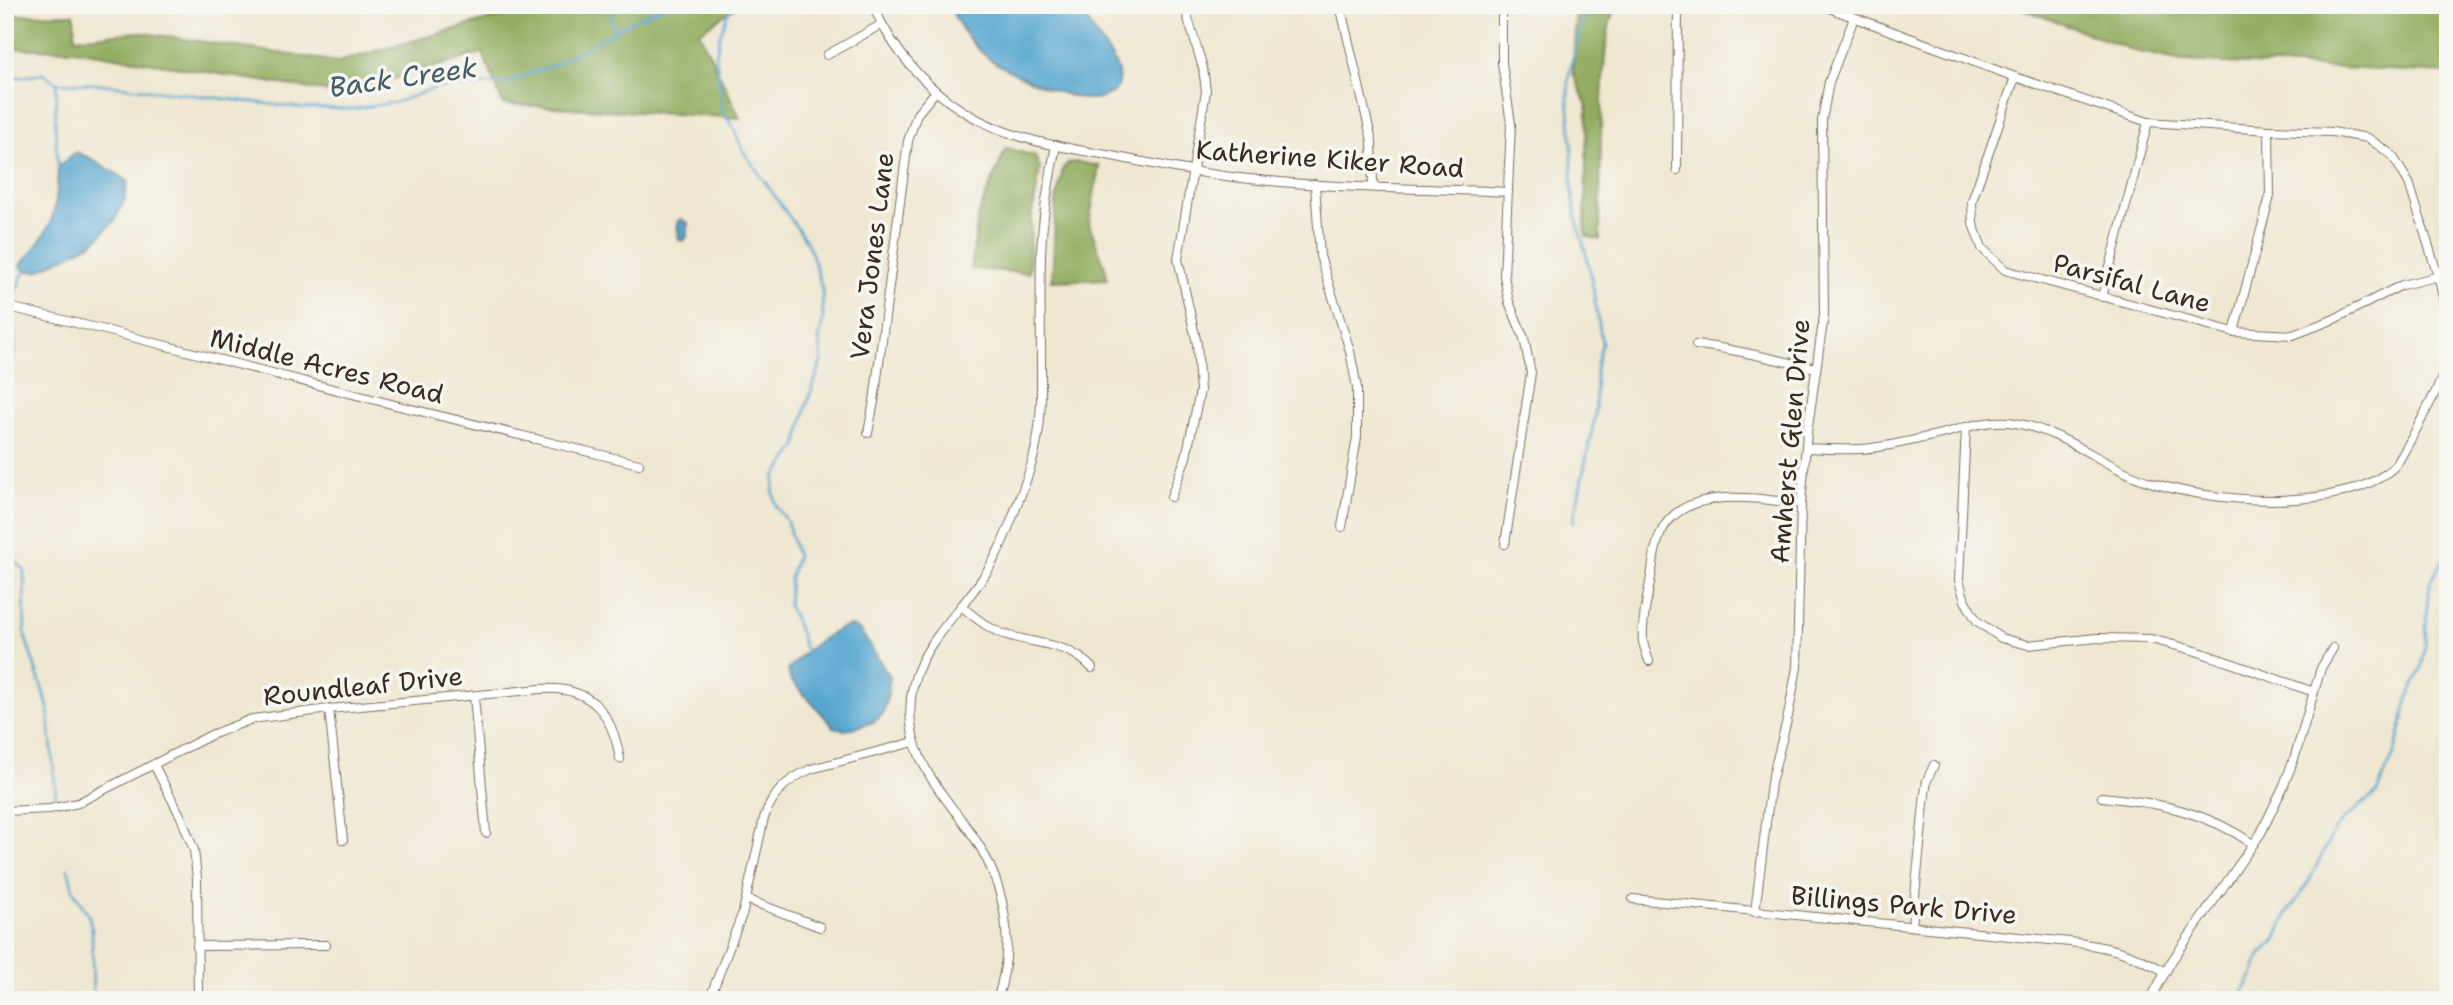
<svg xmlns="http://www.w3.org/2000/svg" width="2453" height="1005" font-family="'Shantell Sans',sans-serif">
	<style>
		.forest { fill: #92ad60; stroke: #666c3f; stroke-width: 2 }
		.water { fill: #54a5cf; stroke: #486876; stroke-width: 2 }
		.lines { fill: none; stroke-linecap: round; stroke-linejoin: round }
		.stream { stroke: #54a5cf; stroke-width: 2.5 }
		.street-casing { stroke: #7a6c5c; stroke-width: 10 }
		.street { stroke: #fff; stroke-width: 8 }
		.labels { text-anchor: middle; stroke-width: 7; stroke-linejoin: round; paint-order: stroke }
		.street-label { font-size: 26px; fill: #3b2a1e; stroke: #f6f6f2 }
		.water-label { font-size: 28px; font-style: italic; fill: #455b65; stroke: #f6f6f2 }
	</style>
	<rect width="100%" height="100%" fill="#f6f6f2"/>
	<filter id="ink" filterUnits="userSpaceOnUse"><feTurbulence type="fractalNoise" baseFrequency=".0143" numOctaves="2"/><feDisplacementMap in="SourceGraphic" scale="14" xChannelSelector="R" yChannelSelector="G"/><feConvolveMatrix kernelMatrix="1 2 1 2 8 2 1 2 1" color-interpolation-filters="sRGB"/></filter>
	<filter id="wash" filterUnits="userSpaceOnUse"><feTurbulence type="fractalNoise" baseFrequency=".00686" numOctaves="4" result="noise"/><feDisplacementMap in="SourceGraphic" scale="28" xChannelSelector="R" yChannelSelector="G"/><feGaussianBlur stdDeviation="1.57" result="paint"/><feColorMatrix in="noise" values="0 0 0 0 0 0 0 0 0 0 0 0 0 0 0 0 0 1.4 0 .05"/><feComposite in="paint" operator="in"/></filter>
	<g filter="url(#wash)">
		<rect width="100%" height="100%" fill="#f0e7d0"/>
		<!-- forest -->
		<g class="forest">
			<path d="M541,5H739L699,32L740,118L503,104L483,53L341,94L74,50L5,48V15L74,14L75,38L138,32L338,62Z"/>
			<path d="M1576,5H1617C1597,28 1601,200 1600,240L1586,236L1585,224L1587,106L1573,73Z"/>
			<path d="M2012,5H2448V73L2183,61L2135,51Z"/>
			<path d="M1006,148L1035,156L1040,169L1031,220L1029,273L971,269L978,215Z"/>
			<path d="M1078,162L1099,166L1089,224L1105,267L1107,279L1052,281L1056,202L1063,168L1069,163Z"/>
		</g>
		<!-- water -->
		<g class="water">
			<path d="M957,5H1083C1087,39 1129,59 1116,90C1108,96 1101,99 1091,99C1069,100 1010,73 991,60C978,50 967,38 959,24C954,17 951,13 957,5Z"/>
			<path d="M76,152L92,159L128,181L124,201L115,220L93,243L38,271H26L20,266C54,225 56,220 58,167Z"/>
			<path d="M681,219L688,223L687,236L684,241L679,240L677,222Z"/>
			<path d="M852,626L859,630L865,638L890,677L886,705L882,715L874,722L845,730L834,727L790,679L788,670C801,654 831,628 852,626Z"/>
		</g>
		<g class="lines">
			<!-- stream -->
			<g class="stream">
				<path d="M607,5L615,30"/>
				<path d="M731,5L719,38L716,56L723,112L732,125L744,152L806,241L812,254L822,289L823,319L819,339L822,359L806,407L797,446L775,477L773,491L776,506L787,521L797,556L790,577L788,605L800,632L804,647L809,654"/>
				<path d="M5,79L44,74L57,83L102,84L302,108L353,109L397,102L435,88L506,83L558,63L632,21L667,5"/>
				<path d="M57,83L55,123L58,167"/>
				<path d="M15,292L26,268"/>
				<path d="M5,432L8,405L6,383L15,349L12,312"/>
				<path d="M1573,522L1595,417L1596,368L1602,343L1589,265L1576,217L1572,185V142L1568,99L1569,74L1580,27L1591,5"/>
				<path d="M5,559L17,563L24,570L25,636L48,707L56,796"/>
				<path d="M68,869L74,892L88,914L92,930L93,1000"/>
				<path d="M2240,1000L2242,993L2253,976L2260,955L2276,940L2288,912L2306,887L2334,831L2346,817L2379,791C2381,778 2388,769 2393,757C2401,735 2403,711 2411,690C2414,681 2420,674 2422,665C2432,625 2416,589 2448,554"/>
			</g>
		</g>
	</g>
	<g filter="url(#ink)">
		<g class="lines">
			<defs>
				<g id="street">
					<path d="M873,5C893,53 933,97 979,120C1019,141 1063,147 1107,155C1157,165 1207,175 1259,180C1341,189 1425,188 1508,192"/>
					<path d="M1340,5L1372,141L1373,186"/>
					<path d="M1502,5V63L1511,124L1504,276L1509,302L1524,338L1531,373L1505,544"/>
					<path d="M1821,5L2015,77L2148,122L2269,130L2332,132L2368,138L2392,155L2409,183L2438,276L2446,309L2448,332"/>
					<path d="M827,55L882,24"/>
					<path d="M2015,77L1972,201L1973,224L1982,248L2005,270L2234,332L2293,335L2332,320L2402,285L2448,274"/>
					<path d="M1677,170L1678,5"/>
					<path d="M1315,184L1320,256L1350,351L1357,388V437L1342,527"/>
					<path d="M2102,297L2148,122"/>
					<path d="M5,306L105,330L395,405L639,464"/>
					<path d="M2234,332L2270,196L2269,130"/>
					<path d="M1696,345C1736,348 1776,361 1816,368"/>
					<path d="M1966,427L1959,580L1965,601L1977,621L2001,638L2028,645L2097,638L2151,639L2196,651L2314,692"/>
					<path d="M868,433L874,401L908,141L917,114L936,91"/>
					<path d="M1806,448C1824,449 1842,450 1859,449C1883,448 1909,441 1932,436C1960,430 1986,418 2015,423C2065,431 2103,467 2150,482C2211,503 2346,514 2395,466C2402,458 2438,389 2442,377C2445,367 2446,356 2448,346"/>
					<path d="M1171,497L1186,457L1200,391L1197,344L1178,259L1206,91L1203,68L1184,5"/>
					<path d="M961,606C975,617 989,630 1007,635C1038,645 1068,642 1092,668"/>
					<path d="M1649,661C1647,655 1644,648 1643,641C1641,624 1648,594 1651,577C1653,565 1654,552 1658,540C1676,483 1756,498 1801,504"/>
					<path d="M474,696L486,833"/>
					<path d="M329,709L343,840"/>
					<path d="M154,765L181,817L194,850L197,879L198,1000"/>
					<path d="M2102,797C2160,803 2205,811 2253,844"/>
					<path d="M5,811L50,809L78,803L211,735L252,719L329,709L541,689C591,686 612,712 620,759"/>
					<path d="M746,899L820,927"/>
					<path d="M1633,899L2070,942C2110,947 2130,952 2166,972"/>
					<path d="M1755,912L1771,783L1788,716L1797,667L1801,504L1807,433L1824,315L1822,120L1829,82L1854,18"/>
					<path d="M1912,926L1925,794L1927,780L1934,765"/>
					<path d="M197,946L326,945"/>
					<path d="M709,1000L743,912L764,818C773,793 786,780 811,769L914,742"/>
					<path d="M997,1000C1017,941 1005,880 969,830C945,797 916,767 911,724C904,660 946,629 980,582C995,561 1004,539 1013,516C1023,489 1034,463 1038,435C1042,412 1041,389 1041,366C1041,329 1040,292 1041,255C1042,218 1049,182 1056,145"/>
					<path d="M2150,1000L2171,962L2261,833L2284,785L2295,756L2321,668L2333,648"/>
				</g>
			</defs>
			<!-- street casing -->
			<use href="#street" class="street-casing"/>
			<!-- street -->
			<use href="#street" class="street"/>
		</g>
	</g>
	<g class="labels">
		<!-- street labels -->
		<g class="street-label">
			<text transform="translate(1330 159) rotate(4)" y="9">Katherine Kiker Road</text>
			<text transform="translate(872 256) rotate(-83)" y="9">Vera Jones Lane</text>
			<text transform="translate(2132 283) rotate(15)" y="9">Parsifal Lane</text>
			<text transform="translate(327 366) rotate(14)" y="9">Middle Acres Road</text>
			<text transform="translate(1790 441) rotate(-85)" y="9">Amherst Glen Drive</text>
			<text transform="translate(363 686) rotate(-6)" y="9">Roundleaf Drive</text>
			<text transform="translate(1904 905) rotate(5)" y="9">Billings Park Drive</text>
		</g>
		<!-- water labels -->
		<g class="water-label">
			<text transform="translate(403 77) rotate(-8)" y="10">Back Creek</text>
		</g>
	</g>
	<!-- margin -->
	<rect width="2453" height="1005" fill="none" stroke="#f6f6f2" stroke-width="28"/>
</svg>
